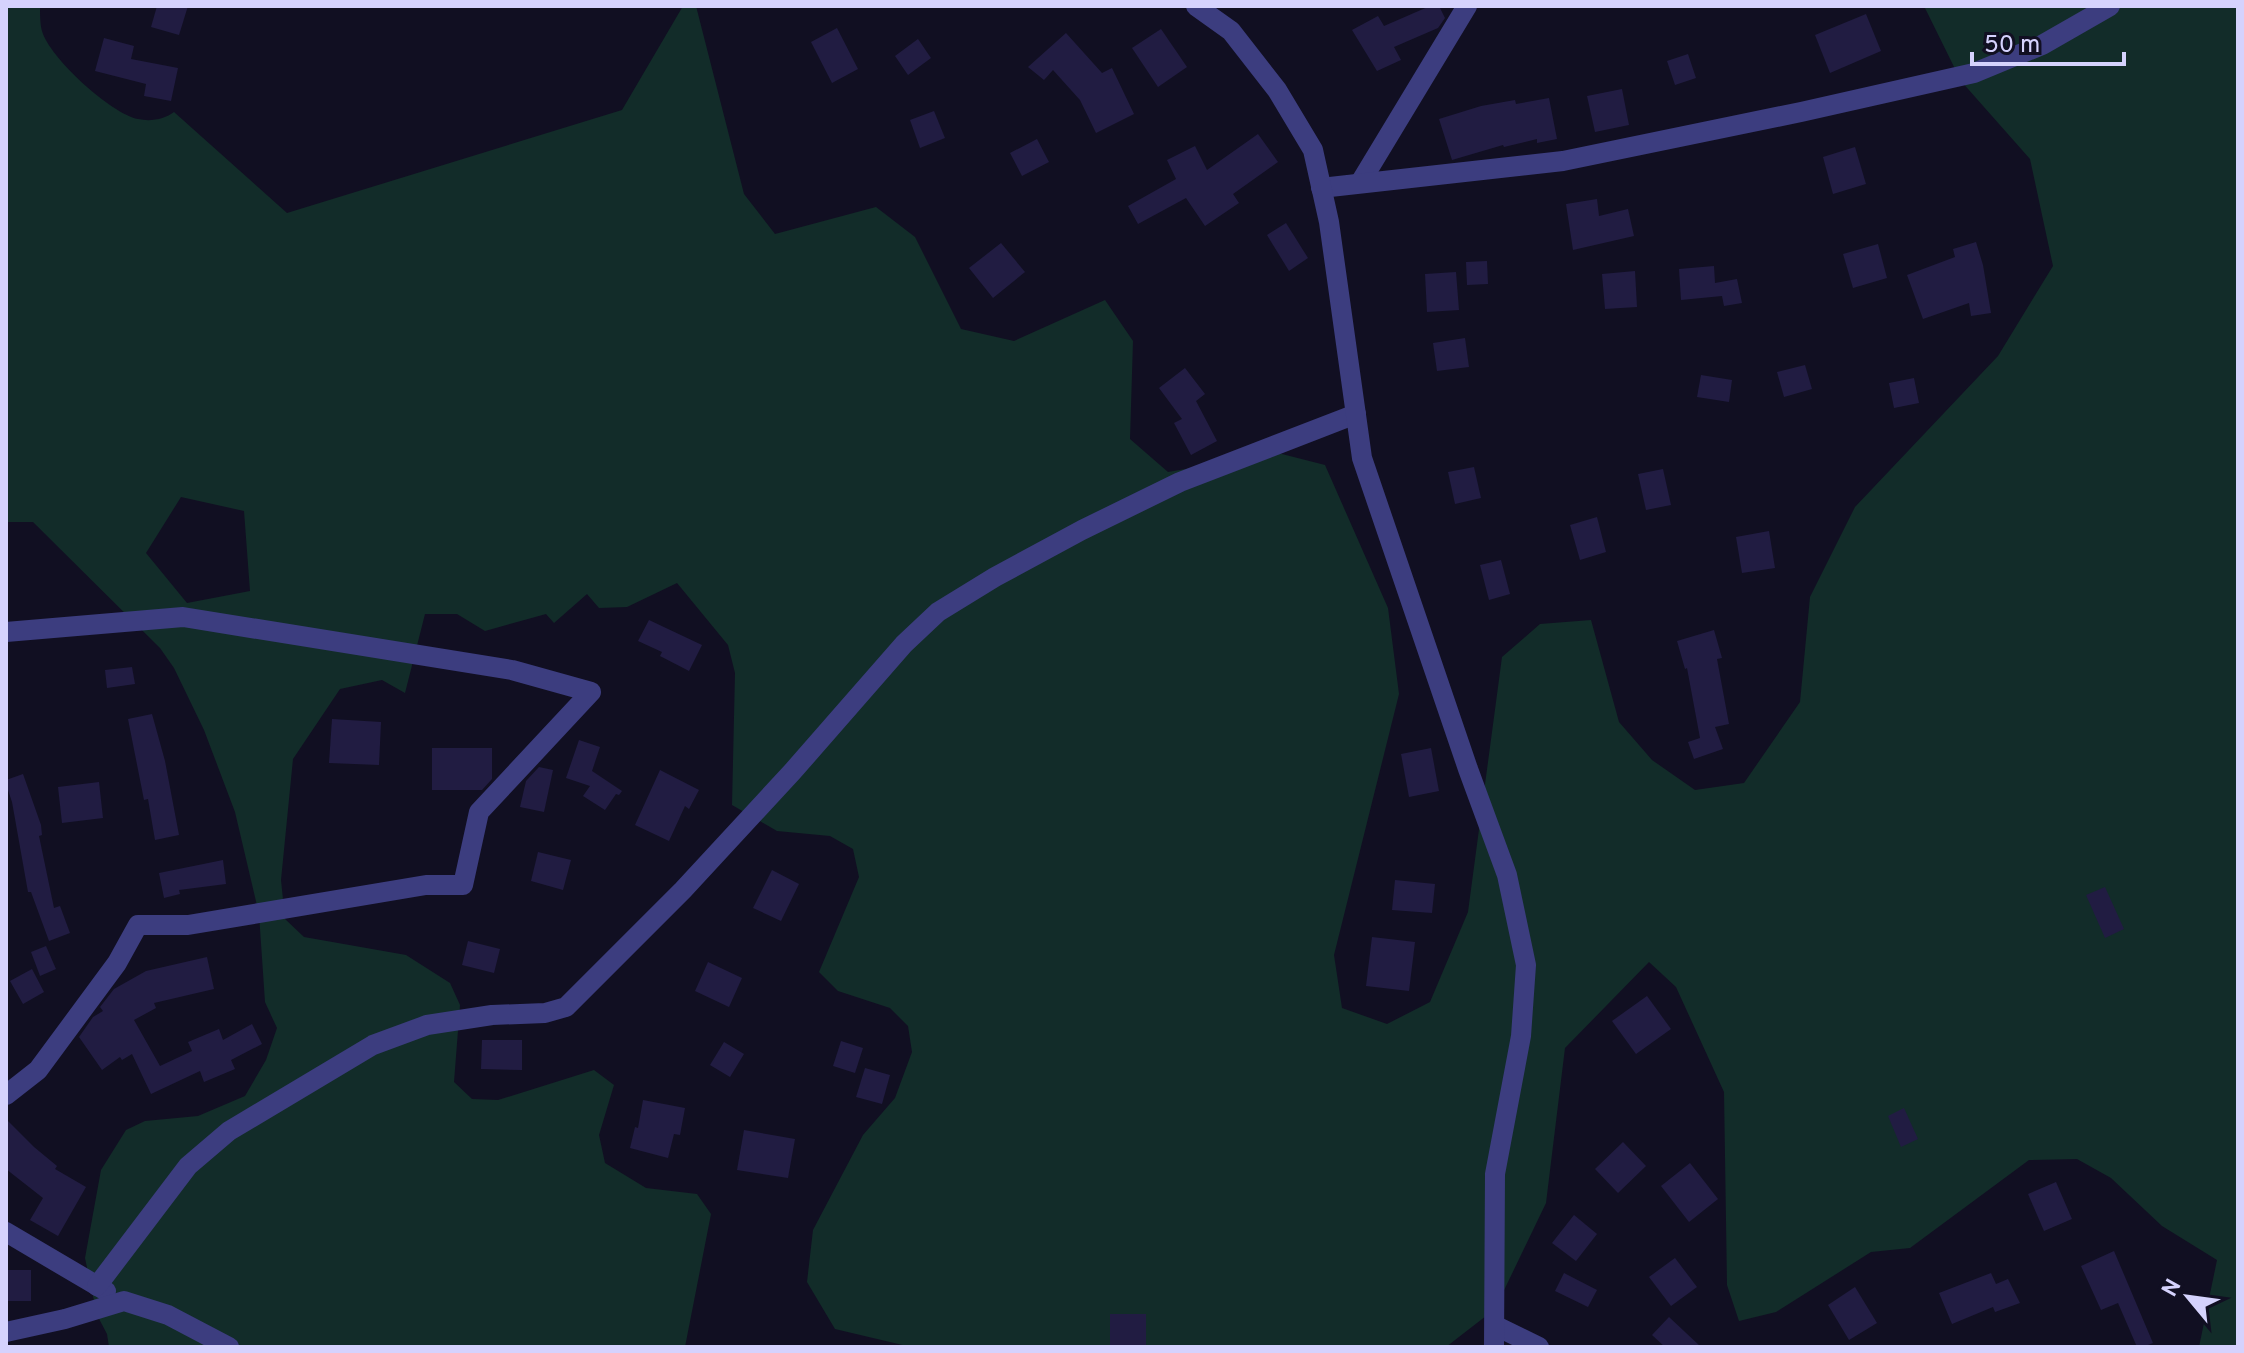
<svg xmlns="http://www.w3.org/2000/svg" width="2244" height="1353" font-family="Overpass,sans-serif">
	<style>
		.green { fill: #122c29; fill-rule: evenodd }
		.building { fill: #211c42 }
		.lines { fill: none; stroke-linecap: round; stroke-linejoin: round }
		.minor { stroke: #3c3d7f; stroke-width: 20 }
		.tertiary { stroke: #3c3d7f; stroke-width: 20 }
	</style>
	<rect width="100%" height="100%" fill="#110f22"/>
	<!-- green -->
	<path class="green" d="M6,6H40C40,14 40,24 42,31C49,57 111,114 138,119C151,122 165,119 174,112L287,213L622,110L683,6H696L744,194L775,234L876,207L915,237L961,329L1014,341L1105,300L1133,341L1130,439L1168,472L1278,453L1325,465L1388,608L1399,694L1334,955L1342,1008L1387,1024L1430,1002L1468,912L1502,657L1540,624L1591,620L1619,722L1652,760L1695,790L1744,783L1800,702L1810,597L1855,507L1998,356L2053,266L2030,159L1961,81L1924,6H2238V1347H2199L2217,1260L2162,1226L2111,1178L2077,1159L2029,1160L1910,1248L1871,1252L1776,1312L1739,1321L1727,1285L1724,1092L1676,987L1649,962L1565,1048L1546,1203L1495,1309L1446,1347H911L835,1329L807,1282L813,1230L863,1135L895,1098L912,1052L908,1026L890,1008L838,991L819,972L859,877L853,849L830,836L777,831L732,805L735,673L728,645L677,583L627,607L599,608L587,594L554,623L546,614L485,631L457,614H425L405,693L382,680L340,689L293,759L281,880L285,919L304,937L406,955L450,983L460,1005L454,1082L472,1099L498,1100L594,1070L614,1085L599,1135L605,1163L646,1188L697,1194L711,1214L685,1347H109L107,1334L97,1315L85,1258L101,1170L126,1130L145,1121L198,1116L245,1096L266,1060L277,1028L265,1002L259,914L235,812L204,730L174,668L160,648L33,522H6ZM181,497L244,511L250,591L187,603L146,553Z"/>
	<!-- building -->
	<g class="building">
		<path d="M157,6H188L179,35L151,27Z"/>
		<path d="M1430,6H1439L1445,18L1438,28L1394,47L1401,60L1377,71L1352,30L1378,16L1384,26Z"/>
		<path d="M1866,14L1881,51L1830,73L1815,35Z"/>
		<path d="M837,28L858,69L832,83L811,42Z"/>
		<path d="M1161,29L1187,67L1158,87L1132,48Z"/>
		<path d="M1066,33L1102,73L1112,68L1134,114L1096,133L1080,100L1053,70L1044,80L1028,67Z"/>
		<path d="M104,38L134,46L131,59L178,68L171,101L144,96L146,84L95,71Z"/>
		<path d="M918,39L931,58L908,75L895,56Z"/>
		<path d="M1688,54L1696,78L1675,85L1667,61Z"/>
		<path d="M1622,89L1629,125L1595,132L1587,96Z"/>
		<path d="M1549,98L1557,139L1537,143V139L1504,147L1503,145L1452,160L1439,119L1481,106L1515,100L1516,104Z"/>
		<path d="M934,111L945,138L920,148L910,120Z"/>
		<path d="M1258,134L1278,162L1233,194L1239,203L1205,226L1186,198L1138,224L1128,206L1176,179L1167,160L1195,146L1207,170Z"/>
		<path d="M1037,139L1049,162L1022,176L1010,153Z"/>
		<path d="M1855,147L1866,184L1833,194L1823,157Z"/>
		<path d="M1597,199L1599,216L1628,209L1634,236L1573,250L1566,204Z"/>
		<path d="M1286,223L1308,258L1289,271L1267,235Z"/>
		<path d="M1976,242L1983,265L1991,313L1971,316L1969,303L1923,319L1907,275L1955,257L1953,249Z"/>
		<path d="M1001,243L1025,272L993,298L969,268Z"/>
		<path d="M1878,244L1887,278L1853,288L1843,254Z"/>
		<path d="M1487,261L1488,284L1467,285L1466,262Z"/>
		<path d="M1714,266L1715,283L1737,279L1742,303L1724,306L1722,296L1681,300L1679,269Z"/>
		<path d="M1635,271L1637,307L1605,309L1602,274Z"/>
		<path d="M1456,272L1459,310L1427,312L1425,274Z"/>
		<path d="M1465,338L1469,367L1437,371L1433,343Z"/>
		<path d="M1805,365L1812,389L1784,397L1777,372Z"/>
		<path d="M1185,368L1205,394L1196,401L1217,441L1191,455L1174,423L1182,419L1159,388Z"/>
		<path d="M1701,375L1732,380L1729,402L1697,397Z"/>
		<path d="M1914,378L1919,403L1894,408L1889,383Z"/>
		<path d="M1474,467L1481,498L1455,504L1448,472Z"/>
		<path d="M1663,469L1671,505L1646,510L1638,474Z"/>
		<path d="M1597,517L1606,552L1580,560L1570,525Z"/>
		<path d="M1769,531L1775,568L1742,573L1736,537Z"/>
		<path d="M1501,560L1510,594L1489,600L1480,565Z"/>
		<path d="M649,620L702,645L689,671L660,656L662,652L638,641Z"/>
		<path d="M1714,630L1722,658L1717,659L1729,724L1715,727L1723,749L1694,759L1688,742L1700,738L1687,668L1685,669L1677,641Z"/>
		<path d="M132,667L135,684L107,688L105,670Z"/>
		<path d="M152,714L165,761L179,835L155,840L148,799L144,800L128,719Z"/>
		<path d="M332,719L381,722L379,765L329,763Z"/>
		<path d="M579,740L600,747L592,771L622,791L619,795L616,794L605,810L583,796L590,786L566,778Z"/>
		<path d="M432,748H492V779L482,790H432Z"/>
		<path d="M1431,748L1439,791L1409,797L1401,754Z"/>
		<path d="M539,767L553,770L544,812L520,807L526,781Z"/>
		<path d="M660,770L699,790L689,809L685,806L669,841L635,825Z"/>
		<path d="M23,774L41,825L42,835L39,836L54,908L60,906L70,933L49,941L31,892H28L12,802L6,784V780Z"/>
		<path d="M99,782L103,818L62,823L58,787Z"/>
		<path d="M538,852L571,860L563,890L531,881Z"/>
		<path d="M223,860L226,884L179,890L180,894L164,898L159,873Z"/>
		<path d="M772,870L799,884L781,921L753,908Z"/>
		<path d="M1395,880L1435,884L1432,913L1392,910Z"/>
		<path d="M2105,887L2124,929L2105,938L2086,895Z"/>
		<path d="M1372,937L1415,942L1409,991L1366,986Z"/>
		<path d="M468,941L500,949L494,973L462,965Z"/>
		<path d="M46,946L56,969L40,976L31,952Z"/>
		<path d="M207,957L214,989L154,1003L156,1008L134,1020L160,1066L192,1051L188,1042L219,1029L223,1040L252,1024L262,1044L231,1060L235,1069L204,1082L200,1071L151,1094L132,1054L122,1060L120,1057L102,1070L79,1037L93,1017L103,1011L100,1007L114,989L146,971Z"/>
		<path d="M708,962L742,978L729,1007L695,991Z"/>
		<path d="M32,969L44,992L23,1004L10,981Z"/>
		<path d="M1647,996L1671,1029L1636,1054L1612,1021Z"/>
		<path d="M482,1040H522V1070L481,1069Z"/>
		<path d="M841,1041L863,1048L855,1073L833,1066Z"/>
		<path d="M724,1042L744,1054L730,1077L710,1065Z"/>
		<path d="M865,1068L890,1075L882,1104L856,1097Z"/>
		<path d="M643,1100L685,1108L680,1135L674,1134L668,1158L630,1148L635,1127L638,1128Z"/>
		<path d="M1904,1108L1918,1139L1901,1147L1888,1116Z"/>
		<path d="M6,1119L34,1147L57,1166L55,1169L86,1187L58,1236L30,1220L43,1198L6,1169Z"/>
		<path d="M744,1130L795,1139L788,1178L737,1170Z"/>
		<path d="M1623,1142L1646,1166L1618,1193L1595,1169Z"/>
		<path d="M1690,1163L1718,1199L1689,1222L1661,1186Z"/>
		<path d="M2056,1182L2072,1219L2044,1231L2028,1194Z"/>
		<path d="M1574,1215L1597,1234L1576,1261L1552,1243Z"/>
		<path d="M2114,1251L2153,1343L2143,1347H2137L2118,1303L2101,1310L2081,1266Z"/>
		<path d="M1675,1258L1697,1287L1671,1306L1649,1277Z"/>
		<rect x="6" y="1270" width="25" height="31"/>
		<path d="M1564,1273L1597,1290L1588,1307L1555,1291Z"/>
		<path d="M1991,1273L1996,1284L2008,1279L2020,1303L1995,1312L1993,1307L1952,1324L1939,1293Z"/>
		<path d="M1855,1287L1877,1323L1849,1340L1828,1305Z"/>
		<rect x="1110" y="1314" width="36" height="33"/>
		<path d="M1669,1317L1701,1347H1665L1652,1335Z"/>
	</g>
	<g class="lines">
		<!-- minor -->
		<g class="minor">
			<path d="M1360,183L1467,6"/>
			<path d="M1321,188L1563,161L1801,112L1974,73L2042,45L2110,6"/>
			<path d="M6,632L183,617L512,670L591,692L479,812L463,885H426L188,925H138L117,963L38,1070L6,1095"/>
			<path d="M6,1232L106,1291"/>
			<path d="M97,1286L188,1166L229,1131L373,1045L427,1025L492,1015L545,1013L566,1007L683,890L793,771L904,644L938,612L995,577L1082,530L1180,482L1356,414"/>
			<path d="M1496,1326L1539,1347"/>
			<path d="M6,1332L65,1319L124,1301L168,1315L229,1347"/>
		</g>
		<!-- tertiary -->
		<path class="tertiary" d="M1196,6L1231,31L1277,90L1313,150L1329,222L1362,458L1468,769L1507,875L1526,965L1521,1036L1495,1174L1494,1347"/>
	</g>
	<!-- border -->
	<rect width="2244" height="1353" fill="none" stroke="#d5d2fd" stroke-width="16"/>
	<!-- north arrow -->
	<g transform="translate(2188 1297) rotate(299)" stroke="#110f22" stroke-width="6" paint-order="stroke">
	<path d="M0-6L14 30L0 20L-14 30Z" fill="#d5d2fd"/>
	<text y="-12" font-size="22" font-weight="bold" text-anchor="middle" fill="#d5d2fd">N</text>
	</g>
	<!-- scale -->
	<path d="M1972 52v12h152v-12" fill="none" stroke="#d5d2fd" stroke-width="4"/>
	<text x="1984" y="52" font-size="24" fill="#d5d2fd" stroke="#110f22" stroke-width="6" paint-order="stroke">50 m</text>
</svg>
